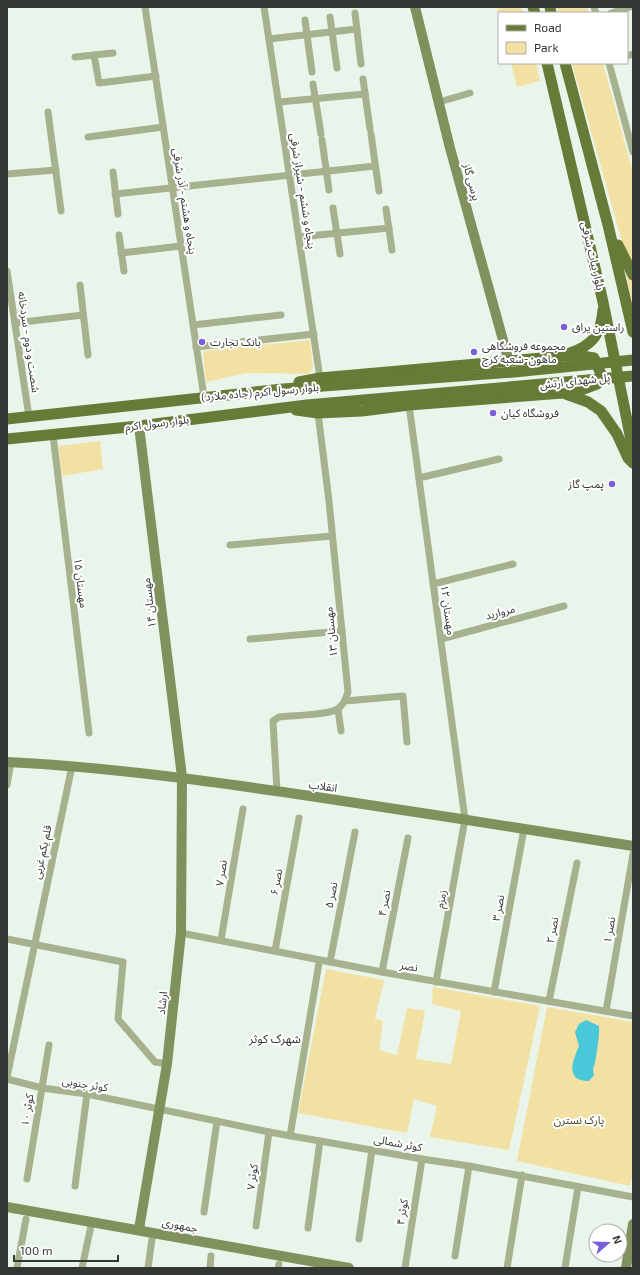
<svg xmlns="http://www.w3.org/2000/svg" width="640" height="1275" font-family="'Exo 2','Noto Sans Arabic',sans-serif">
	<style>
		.green { fill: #f2e1a3 }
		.water { fill: #48c8d8 }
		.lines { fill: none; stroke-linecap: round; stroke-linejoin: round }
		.street { stroke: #a6b18e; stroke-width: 7 }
		.secondary { stroke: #81915d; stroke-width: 10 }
		.primary { stroke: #687a37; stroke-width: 11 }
		.poi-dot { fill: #7b5ed9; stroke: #fff; stroke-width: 1.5 }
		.labels { text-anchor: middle; stroke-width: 4; stroke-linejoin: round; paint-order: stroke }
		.street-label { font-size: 11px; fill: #323733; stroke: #fff }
		.poi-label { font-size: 11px; fill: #323733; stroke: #fff; text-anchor: start }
		.park-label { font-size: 11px; fill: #4d421d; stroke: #fff }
		.neighbourhood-label { font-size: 12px; fill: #323733; stroke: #fff }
	</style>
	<rect width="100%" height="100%" fill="#e9f5eb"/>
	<!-- green -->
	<g class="green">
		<path d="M497,7H521L523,13H499V16Z"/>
		<path d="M557,7H587L589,13H559Z"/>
		<path d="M511,63H536L540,81L517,87Z"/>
		<path d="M572,63H603L633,173V266L622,242Z"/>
		<path d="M626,272L633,283V307Z"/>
		<path d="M310,340L313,368L309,374L247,373L206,382L203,351Z"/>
		<path d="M100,441L103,469L62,476L58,446Z"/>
		<path d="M326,969L384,980L375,1019L383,1021L379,1050L397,1055L407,1008L425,1011L416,1059L451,1064L461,1011L432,1004L433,987L540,1006L509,1150L430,1137L437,1106L414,1099L407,1133L298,1113Z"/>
		<path d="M547,1007L633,1022V1172L630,1186L517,1161Z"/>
	</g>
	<!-- water -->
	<path class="water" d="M586,1020L599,1026C600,1031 596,1064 593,1069L594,1075L589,1081C564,1081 573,1060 579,1046L575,1032L579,1024Z"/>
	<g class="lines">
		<!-- street -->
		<g class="street">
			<path d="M145,7L204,397"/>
			<path d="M264,7L320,378"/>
			<path d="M594,7L596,13"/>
			<path d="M355,13L361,64"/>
			<path d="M611,13L631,7"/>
			<path d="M330,17L337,68"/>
			<path d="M305,20L312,72"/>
			<path d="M269,39L357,29"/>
			<path d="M94,55L99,83L156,76"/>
			<path d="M627,56L633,54"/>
			<path d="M75,57L113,53"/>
			<path d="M609,63L633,152"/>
			<path d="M363,79L370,129"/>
			<path d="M313,84L321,134"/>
			<path d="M279,102L365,94"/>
			<path d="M439,102L470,93"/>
			<path d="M48,112L61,211"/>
			<path d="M371,134L379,191"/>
			<path d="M88,137L163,127"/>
			<path d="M322,140L329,190"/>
			<path d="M113,172L118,214"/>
			<path d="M7,174L56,170"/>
			<path d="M115,194L375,166"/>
			<path d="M333,208L340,254"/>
			<path d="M386,209L392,250"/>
			<path d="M119,235L124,271"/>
			<path d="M299,237L389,228"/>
			<path d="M121,253L181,246"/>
			<path d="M7,271L29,417"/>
			<path d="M80,285L88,355"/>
			<path d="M15,323L83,315"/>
			<path d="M193,325L281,315"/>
			<path d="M196,347L314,334"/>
			<path d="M409,405L465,819L436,982"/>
			<path d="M53,435L89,733"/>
			<path d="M419,478L499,459"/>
			<path d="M230,545L332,536"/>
			<path d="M433,584L513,564"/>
			<path d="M250,639L342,631"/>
			<path d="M441,639L564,606"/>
			<path d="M345,701L403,696L407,742"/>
			<path d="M338,709L341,731"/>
			<path d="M7,785L11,762"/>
			<path d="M277,791L273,721L279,717C292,715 329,716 339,708C344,704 346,698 348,692L329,501L318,413"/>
			<path d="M181,933L382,972L633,1016"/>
			<path d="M7,939L123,962L118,1019L155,1062L167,1064"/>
			<path d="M221,940L243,809"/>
			<path d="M275,951L299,818"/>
			<path d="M330,962L355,832"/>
			<path d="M382,972L408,838"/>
			<path d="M494,992L524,829"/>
			<path d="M549,1001L577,863"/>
			<path d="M606,1011L633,854"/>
			<path d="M7,1077L72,766"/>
			<path d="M7,1079L42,1088L87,1094L269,1132L422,1159L469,1166L633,1197"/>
			<path d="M290,1136L319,963"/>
			<path d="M27,1179L49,1045"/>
			<path d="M75,1186L87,1094"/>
			<path d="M204,1212L217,1121"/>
			<path d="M256,1226L269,1132"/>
			<path d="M308,1228L320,1141"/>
			<path d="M359,1239L372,1150"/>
			<path d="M455,1256L469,1166"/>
			<path d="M17,1268L26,1219"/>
			<path d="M82,1268L92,1221"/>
			<path d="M148,1268L152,1239"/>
			<path d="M210,1268L211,1256"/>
			<path d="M278,1268L279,1264"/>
			<path d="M405,1268L422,1159"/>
			<path d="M507,1268L522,1175"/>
			<path d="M565,1268L578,1187"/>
		</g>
		<!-- secondary -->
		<g class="secondary">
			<path d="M415,7L450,148L509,362"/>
			<path d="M139,426L182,777L181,933L167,1064L139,1229"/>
			<path d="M7,762C109,767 209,781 310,796C418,812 525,829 633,846"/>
			<path d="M7,1207L349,1268"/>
			<path d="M626,1268L633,1224"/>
		</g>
		<!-- primary -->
		<g class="primary">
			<path d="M533,7L535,13"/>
			<path d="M550,7L551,13"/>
			<path d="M547,63L603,302L633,450"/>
			<path d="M565,63L608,225L633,332"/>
			<path d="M618,245L633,275"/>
			<path d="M570,353C593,345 601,334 603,310"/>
			<path d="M299,382L320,378L576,355L594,358L601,374L597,384L581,390L566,392"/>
			<path d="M296,410L318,413L362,411L409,405L563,393L588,402L601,411L617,434L628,458L633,463"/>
			<path d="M7,419L283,389L514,372L633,360"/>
			<path d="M7,439L139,426L307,405L633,376"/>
		</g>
	</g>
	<!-- markers -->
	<g class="poi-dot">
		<circle cx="564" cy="327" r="4"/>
		<circle cx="202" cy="342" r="4"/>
		<circle cx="474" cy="352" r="4"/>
		<circle cx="493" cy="413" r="4"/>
		<circle cx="612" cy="484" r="4"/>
	</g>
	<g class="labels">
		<!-- street labels -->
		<g class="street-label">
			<text transform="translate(472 182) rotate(75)" y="4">پرسی گاز</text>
			<text transform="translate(303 191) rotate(81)" y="4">پنجاه و ششم - شیراز شرقی</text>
			<text transform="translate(185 201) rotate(81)" y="4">پنجاه و هشتم - آذر شرقی</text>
			<text transform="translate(593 256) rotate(77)" y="4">بلوار بیات شرقی</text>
			<text transform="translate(29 342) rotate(82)" y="4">شصت و دوم - سردخانه</text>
			<text transform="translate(575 381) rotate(-6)" y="4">پل شهدای ارتش</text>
			<text transform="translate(260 392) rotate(-5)" y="4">بلوار رسول اکرم (جاده ملارد)</text>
			<text transform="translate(157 423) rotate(-7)" y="4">بلوار رسول اکرم</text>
			<text transform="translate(81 583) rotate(83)" y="4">مهستان ۱۵</text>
			<text transform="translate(149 603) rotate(-97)" y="4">مهستان ۱۴</text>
			<text transform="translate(448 610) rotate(82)" y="4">مهستان ۱۲</text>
			<text transform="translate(500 612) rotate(-15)" y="4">مروارید</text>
			<text transform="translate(331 632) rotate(-96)" y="4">مهستان ۱۳</text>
			<text transform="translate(323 786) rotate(8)" y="4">انقلاب</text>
			<text transform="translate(42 852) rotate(-78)" y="4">قلم یکم غربی</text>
			<text transform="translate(221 873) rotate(-81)" y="4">نصر ۷</text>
			<text transform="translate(276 882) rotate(-80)" y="4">نصر ۶</text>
			<text transform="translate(331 895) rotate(-79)" y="4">نصر ۵</text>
			<text transform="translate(441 899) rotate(-80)" y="4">زمزم</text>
			<text transform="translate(384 903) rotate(-79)" y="4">نصر ۴</text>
			<text transform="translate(498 908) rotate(-80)" y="4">نصر ۳</text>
			<text transform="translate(552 930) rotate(-79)" y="4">نصر ۲</text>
			<text transform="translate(609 930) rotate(-80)" y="4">نصر ۱</text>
			<text transform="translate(409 966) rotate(10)" y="4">نصر</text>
			<text transform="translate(162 1003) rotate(-84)" y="4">ارشاد</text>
			<text transform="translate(85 1084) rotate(9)" y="4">کوثر جنوبی</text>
			<text transform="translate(27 1110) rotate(-81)" y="4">کوثر ۱۰</text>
			<text transform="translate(398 1143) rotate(10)" y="4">کوثر شمالی</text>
			<text transform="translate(252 1177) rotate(-82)" y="4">کوثر ۷</text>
			<text transform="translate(402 1212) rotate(-81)" y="4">کوثر ۴</text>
			<text transform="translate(180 1225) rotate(11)" y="4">جمهوری</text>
		</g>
		<!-- poi labels -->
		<g class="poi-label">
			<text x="572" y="331">راستین یراق</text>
			<text x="210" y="346">بانک تجارت</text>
			<text x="482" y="350">مجموعه فروشگاهی<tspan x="482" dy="13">ماهون-شعبه کرج</tspan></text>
			<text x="501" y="417">فروشگاه کیان</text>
			<text x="604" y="488" text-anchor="end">پمپ گاز</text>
		</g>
		<!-- park labels -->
		<g class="park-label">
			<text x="579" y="1124">پارک نسترن</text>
		</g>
		<!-- neighbourhood labels -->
		<g class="neighbourhood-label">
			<text x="275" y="1043">شهرک کوثر</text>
		</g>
	</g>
	<!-- border -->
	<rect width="640" height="1275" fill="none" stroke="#323733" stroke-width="16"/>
	<!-- legend -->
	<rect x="498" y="12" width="130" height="52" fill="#ffffff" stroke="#adafad"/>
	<rect x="506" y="25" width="20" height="6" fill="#687a37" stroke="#adafad"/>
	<text x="534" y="32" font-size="12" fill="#323733">Road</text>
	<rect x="506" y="42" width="20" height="12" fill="#f2e1a3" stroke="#adafad"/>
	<text x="534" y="52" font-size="12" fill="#323733">Park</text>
	<!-- north arrow -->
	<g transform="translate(608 1243) rotate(70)"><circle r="19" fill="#ffffff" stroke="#adafad"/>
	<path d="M0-3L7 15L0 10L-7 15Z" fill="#7b5ed9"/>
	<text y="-6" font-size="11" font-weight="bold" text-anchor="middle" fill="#323733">N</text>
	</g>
	<!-- scale -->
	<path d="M14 1255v6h104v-6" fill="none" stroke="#323733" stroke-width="2"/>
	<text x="20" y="1255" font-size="12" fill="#323733" stroke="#ffffff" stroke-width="3" paint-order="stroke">100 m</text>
</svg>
